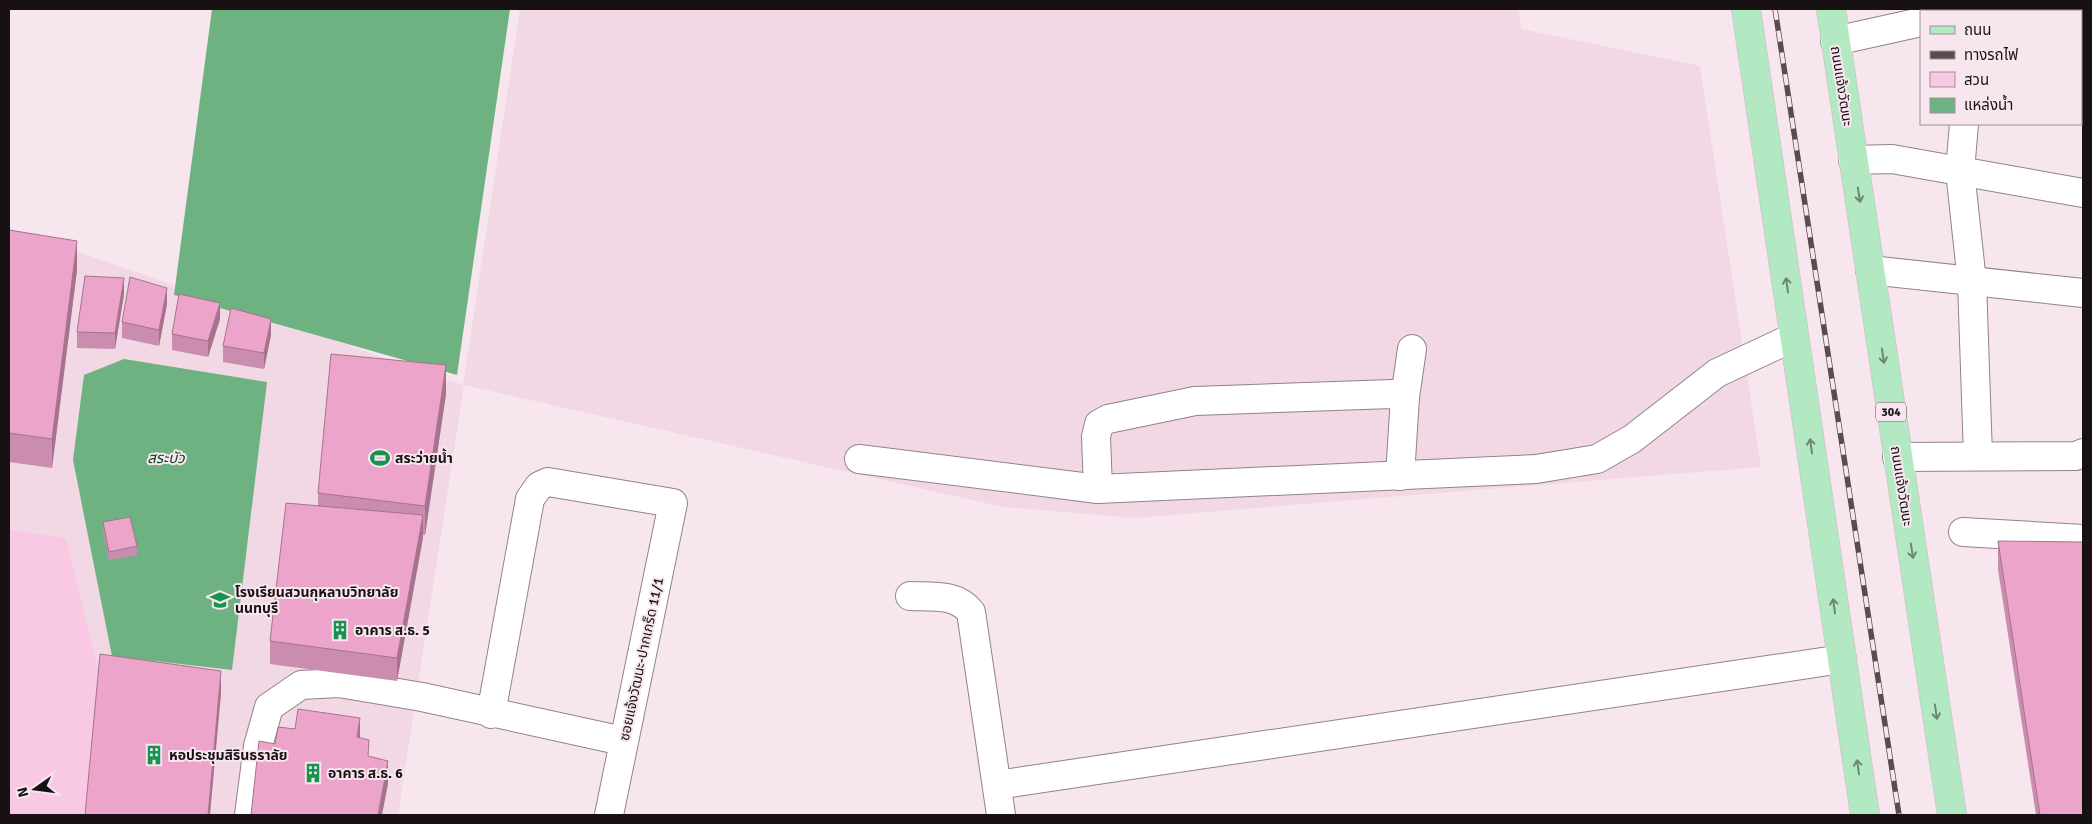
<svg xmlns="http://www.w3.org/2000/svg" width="2092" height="824" font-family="Signika,'Noto Sans Thai',sans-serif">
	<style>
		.built { fill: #f1d8e4 }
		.green { fill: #f9c8e2 }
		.water { fill: #6eb282 }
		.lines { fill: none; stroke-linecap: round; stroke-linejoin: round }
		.minor-casing { stroke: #92828a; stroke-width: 30 }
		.major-casing { stroke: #cccbcb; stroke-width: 30 }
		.minor { stroke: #fff; stroke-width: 28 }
		.major { stroke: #b2e9c2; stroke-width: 28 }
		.rail-casing { stroke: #564d51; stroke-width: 5.5 }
		.rail { stroke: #f8e6ef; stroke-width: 4; stroke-dasharray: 11; stroke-linecap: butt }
		.wall { fill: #cb8daf }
		.shaded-wall { fill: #a5738e }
		.building { fill: #eca4cb; stroke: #a5738e }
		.oneway { stroke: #6c8874 }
		.labels { text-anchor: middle; stroke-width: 4; stroke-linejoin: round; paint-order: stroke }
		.shield { fill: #f8e6ef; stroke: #5a5156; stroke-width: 1 }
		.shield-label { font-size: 12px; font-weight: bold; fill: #171114 }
		.street-label { font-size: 14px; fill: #171114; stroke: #f8e6ef }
		.poi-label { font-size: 14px; font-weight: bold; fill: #171114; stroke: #f8e6ef; text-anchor: start }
		.water-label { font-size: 15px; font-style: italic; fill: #0f4424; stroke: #f8e6ef }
	</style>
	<rect width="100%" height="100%" fill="#f8e6ef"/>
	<!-- built -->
	<path class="built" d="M520,9H1518L1521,29L1700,66L1761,467L1133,518L1003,507L464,385L398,815H9V228L463,385Z"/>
	<!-- green -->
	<path class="green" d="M9,530L66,538L100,677L87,815H9Z"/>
	<!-- water -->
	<g class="water">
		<path d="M212,9H510L457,375L174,295Z"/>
		<path d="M124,359L267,382L232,670L112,656L73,460L84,375Z"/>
	</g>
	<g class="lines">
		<defs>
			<g id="minor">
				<path d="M1969,11L1976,9"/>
				<path d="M1835,41L1921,22"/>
				<path d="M1964,124L1960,171L1972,282L1978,456"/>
				<path d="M1853,160L1892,159L2083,193"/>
				<path d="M1870,270L2083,293"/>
				<path d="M1897,457L2076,456L2083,453"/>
				<path d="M859,459L1098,489L1536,469L1597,459L1632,439L1717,373L1794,337"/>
				<path d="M1400,476L1405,397L1412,349"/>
				<path d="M1098,489L1096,437L1099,424L1108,419L1195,401L1392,394L1405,397"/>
				<path d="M1963,532L2083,539"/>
				<path d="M910,596C932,597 956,593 971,612L1001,815"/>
				<path d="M491,714L530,499L539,486L548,482L673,503L609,815"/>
				<path d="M997,785L1842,659"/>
				<path d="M249,815L258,746L269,707L301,685L339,683L422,697L623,741"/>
			</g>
			<g id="major">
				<path d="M1746,9L1865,815"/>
				<path d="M1831,9L1952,815"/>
			</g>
		</defs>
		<!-- minor casing -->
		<use href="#minor" class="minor-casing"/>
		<!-- major casing -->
		<use href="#major" class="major-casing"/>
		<!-- minor -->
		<use href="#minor" class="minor"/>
		<!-- major -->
		<use href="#major" class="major"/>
		<defs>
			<path id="rail" d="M1775,9L1899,815"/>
		</defs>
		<!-- rail casing -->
		<use href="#rail" class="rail-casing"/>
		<!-- rail -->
		<use href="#rail" class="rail"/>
	</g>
	<!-- wall -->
	<g class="wall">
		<path d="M9,230L77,270L52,468L9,462Z"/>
		<path d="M124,294L115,349L77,348V332Z"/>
		<path d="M167,304L159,346L122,338V322Z"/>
		<path d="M220,319L208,357L172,350V334Z"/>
		<path d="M271,335L264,369L223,362V346Z"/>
		<path d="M446,394L425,535H423L397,681L270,664V641L318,506V493Z"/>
		<path d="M103,522L137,546V555L109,560L103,530Z"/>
		<path d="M1998,541L2083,815H2036L1998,570Z"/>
	</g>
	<!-- shaded-wall -->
	<g class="shaded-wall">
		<path d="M77,241V270L52,468V439Z"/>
		<path d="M124,278V294L115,349V333Z"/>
		<path d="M167,288V304L159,346V330Z"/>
		<path d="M220,303V319L208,357V341Z"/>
		<path d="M271,319V335L264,369V353Z"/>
		<path d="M446,365V394L425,535V506Z"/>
		<path d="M423,515V538L397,681V658Z"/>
		<path d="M221,671V694L210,815H208Z"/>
		<path d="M360,718V741L357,737Z"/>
		<path d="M388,761V784L382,815H378Z"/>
	</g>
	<!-- building -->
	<g class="building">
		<path d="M9,230L77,241L52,439L9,433Z"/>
		<path d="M85,276L124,278L115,333L77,332Z"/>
		<path d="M130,277L167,288L159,330L122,322Z"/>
		<path d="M179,294L220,303L208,341L172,334Z"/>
		<path d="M231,308L271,319L264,353L223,346Z"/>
		<path d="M331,354L446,365L425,506L318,493Z"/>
		<path d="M286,503L423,515L397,658L270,641Z"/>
		<path d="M130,517L137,546L109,552L103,522Z"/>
		<path d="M1998,541L2083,542V815H2040Z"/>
		<path d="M100,654L221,671L208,815H85Z"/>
		<path d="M298,709L360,718L357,737L369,740L368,756L388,761L378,815H251L259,741L275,744L278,727L295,729Z"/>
	</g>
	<!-- one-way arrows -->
	<defs><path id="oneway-shaft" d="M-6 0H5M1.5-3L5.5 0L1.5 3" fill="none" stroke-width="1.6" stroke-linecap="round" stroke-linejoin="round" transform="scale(1.25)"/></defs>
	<g class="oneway">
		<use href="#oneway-shaft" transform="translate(1859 195) rotate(81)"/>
		<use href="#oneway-shaft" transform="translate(1787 285) rotate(-98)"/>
		<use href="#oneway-shaft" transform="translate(1883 356) rotate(82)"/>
		<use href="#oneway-shaft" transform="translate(1811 446) rotate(-98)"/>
		<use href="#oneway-shaft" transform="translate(1912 551) rotate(81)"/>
		<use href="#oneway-shaft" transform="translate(1834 606) rotate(-98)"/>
		<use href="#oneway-shaft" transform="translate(1936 712) rotate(81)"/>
		<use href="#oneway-shaft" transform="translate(1858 767) rotate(-98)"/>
	</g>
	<!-- icons -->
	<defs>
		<symbol id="stadium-bare" viewBox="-9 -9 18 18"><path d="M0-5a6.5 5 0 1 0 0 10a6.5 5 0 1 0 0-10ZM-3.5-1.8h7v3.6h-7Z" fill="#179350" stroke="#f8e6ef" stroke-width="2.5" paint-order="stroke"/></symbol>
		<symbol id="school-bare" viewBox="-9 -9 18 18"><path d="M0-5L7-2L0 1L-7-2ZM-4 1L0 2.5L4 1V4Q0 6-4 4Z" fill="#179350" stroke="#f8e6ef" stroke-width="2.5" paint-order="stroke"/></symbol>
		<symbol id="building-bare" viewBox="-9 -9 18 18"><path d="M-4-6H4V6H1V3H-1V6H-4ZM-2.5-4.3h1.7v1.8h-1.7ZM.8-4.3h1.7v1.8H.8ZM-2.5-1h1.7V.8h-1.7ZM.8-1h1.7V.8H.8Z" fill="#179350" stroke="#f8e6ef" stroke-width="2.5" paint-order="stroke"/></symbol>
	</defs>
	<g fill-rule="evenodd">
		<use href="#stadium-bare" x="366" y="444" width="28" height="28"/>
		<use href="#school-bare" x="206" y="586" width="28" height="28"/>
		<use href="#building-bare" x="326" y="616" width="28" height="28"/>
		<use href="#building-bare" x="140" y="741" width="28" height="28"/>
		<use href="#building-bare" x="299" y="759" width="28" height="28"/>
	</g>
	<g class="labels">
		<!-- shield labels -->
		<rect class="shield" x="1876" y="402.5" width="30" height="19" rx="4"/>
		<g class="shield-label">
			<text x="1891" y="416">304</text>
		</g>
		<!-- street labels -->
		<g class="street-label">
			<text transform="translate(1842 86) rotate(81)" y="5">ถนนแจ้งวัฒนะ</text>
			<text transform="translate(1902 486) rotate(81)" y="5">ถนนแจ้งวัฒนะ</text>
			<text transform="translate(641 659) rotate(-78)" y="5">ซอยแจ้งวัฒนะ-ปากเกร็ด 11/1</text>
		</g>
		<!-- poi labels -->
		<g class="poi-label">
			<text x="395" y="463">สระว่ายน้ำ</text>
			<text x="235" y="597">โรงเรียนสวนกุหลาบวิทยาลัย<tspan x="235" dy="16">นนทบุรี</tspan></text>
			<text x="355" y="635">อาคาร ส.ธ. 5</text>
			<text x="169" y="760">หอประชุมสิรินธราลัย</text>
			<text x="328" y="778">อาคาร ส.ธ. 6</text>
		</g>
		<!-- water labels -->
		<g class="water-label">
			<text x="166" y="463">สระบัว</text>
		</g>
	</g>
	<!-- border -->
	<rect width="2092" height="824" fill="none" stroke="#171114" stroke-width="20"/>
	<!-- legend -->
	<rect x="1920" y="10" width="162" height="115" fill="#f8e6ef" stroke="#9e9197"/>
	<rect x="1930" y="26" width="25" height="8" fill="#b2e9c2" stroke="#9e9197"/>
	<text x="1964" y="35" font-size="15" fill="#171114">ถนน</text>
	<rect x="1930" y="51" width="25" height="8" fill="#564d51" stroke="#9e9197"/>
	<text x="1964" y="60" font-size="15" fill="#171114">ทางรถไฟ</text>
	<rect x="1930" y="72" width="25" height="15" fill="#f9c8e2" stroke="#9e9197"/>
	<text x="1964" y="85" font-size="15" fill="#171114">สวน</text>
	<rect x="1930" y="98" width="25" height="15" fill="#6eb282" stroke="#9e9197"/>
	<text x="1964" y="110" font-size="15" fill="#171114">แหล่งน้ำ</text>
	<!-- north arrow -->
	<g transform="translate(35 789) rotate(256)" stroke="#f8e6ef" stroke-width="4" paint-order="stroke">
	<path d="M0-4L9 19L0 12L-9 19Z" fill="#171114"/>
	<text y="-8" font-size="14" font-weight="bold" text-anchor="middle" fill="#171114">N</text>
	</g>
</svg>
